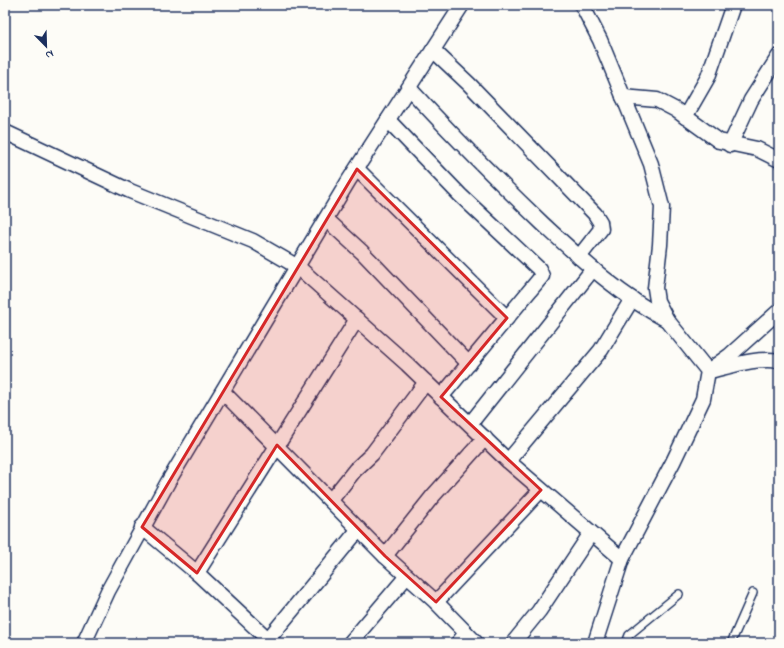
<svg xmlns="http://www.w3.org/2000/svg" width="784" height="648" font-family="'Indie Flower',sans-serif">
	<style>
		.lines { fill: none; stroke-linecap: round; stroke-linejoin: round }
		.lane-casing { stroke: #1b2f5e; stroke-width: 10 }
		.street-casing { stroke: #1b2f5e; stroke-width: 17 }
		.lane { stroke: #fdfcf7; stroke-width: 7 }
		.street { stroke: #fdfcf7; stroke-width: 14 }
		.marked { fill: #d62828; fill-opacity: 0.2; stroke: #d62828; stroke-width: 3; stroke-linejoin: round }
	</style>
	<rect width="100%" height="100%" fill="#fdfcf7"/>
	<filter id="ink" filterUnits="userSpaceOnUse"><feTurbulence type="fractalNoise" baseFrequency=".025" numOctaves="2"/><feDisplacementMap in="SourceGraphic" scale="8" xChannelSelector="R" yChannelSelector="G"/><feConvolveMatrix kernelMatrix="1 2 1 2 8 2 1 2 1" color-interpolation-filters="sRGB"/></filter>
	<g filter="url(#ink)">
		<g class="lines">
			<defs>
				<g id="lane">
					<path d="M626,643L629,635L679,594"/>
					<path d="M731,643L753,593"/>
				</g>
				<g id="street">
					<path d="M582,5L600,40L651,164L662,207L660,245L655,288L657,301L667,320L708,371L703,399L673,462L622,559L595,643"/>
					<path d="M433,50L469,84L595,214L600,222L601,229L579,257"/>
					<path d="M409,88C452,135 497,180 543,224C581,259 620,296 667,320"/>
					<path d="M623,97L657,100L676,110L719,141L757,149L779,160"/>
					<path d="M685,117L708,77L733,5"/>
					<path d="M388,120L460,195L539,269L542,276L441,397"/>
					<path d="M5,132L130,191L253,241L298,267L407,364L508,461L622,559"/>
					<path d="M730,145L751,100L779,56"/>
					<path d="M357,169L507,318"/>
					<path d="M326,219L362,252L469,364"/>
					<path d="M714,370C734,365 759,357 779,361"/>
					<path d="M708,371L729,356L779,311"/>
					<path d="M223,392L385,556L436,602L476,643"/>
					<path d="M470,424L593,269"/>
					<path d="M508,461L601,350L632,299"/>
					<path d="M331,500L355,470L372,454L426,382"/>
					<path d="M142,527L196,572L272,643"/>
					<path d="M385,556L432,497L485,438"/>
					<path d="M197,573L357,319"/>
					<path d="M436,602L541,490"/>
					<path d="M84,643L108,591L168,482L349,180L462,5"/>
					<path d="M265,643L359,529"/>
					<path d="M350,643L407,576"/>
					<path d="M458,643L466,633"/>
					<path d="M513,643L539,611L591,533"/>
				</g>
			</defs>
			<!-- lane casing -->
			<use href="#lane" class="lane-casing"/>
			<!-- street casing -->
			<use href="#street" class="street-casing"/>
			<!-- lane -->
			<use href="#lane" class="lane"/>
			<!-- street -->
			<use href="#street" class="street"/>
		</g>
	</g>
	<!-- marked area -->
	<path class="marked" d="M357,169L507,318L441,397L541,490L436,602L385,556L277,445L197,573L142,527Z"/>
	<!-- margin -->
	<rect width="784" height="648" fill="none" stroke="#fdfcf7" stroke-width="20"/>
	<rect x="10" y="10" width="764" height="628" fill="none" stroke="#1b2f5e" stroke-width="1.5" filter="url(#ink)"/>
	<!-- north arrow -->
	<g transform="translate(46 46) rotate(157)" stroke="#fdfcf7" stroke-width="3" paint-order="stroke">
	<path d="M0-3L7 15L0 10L-7 15Z" fill="#1b2f5e"/>
	<text y="-6" font-size="11" font-weight="bold" text-anchor="middle" fill="#1b2f5e">N</text>
	</g>
</svg>
